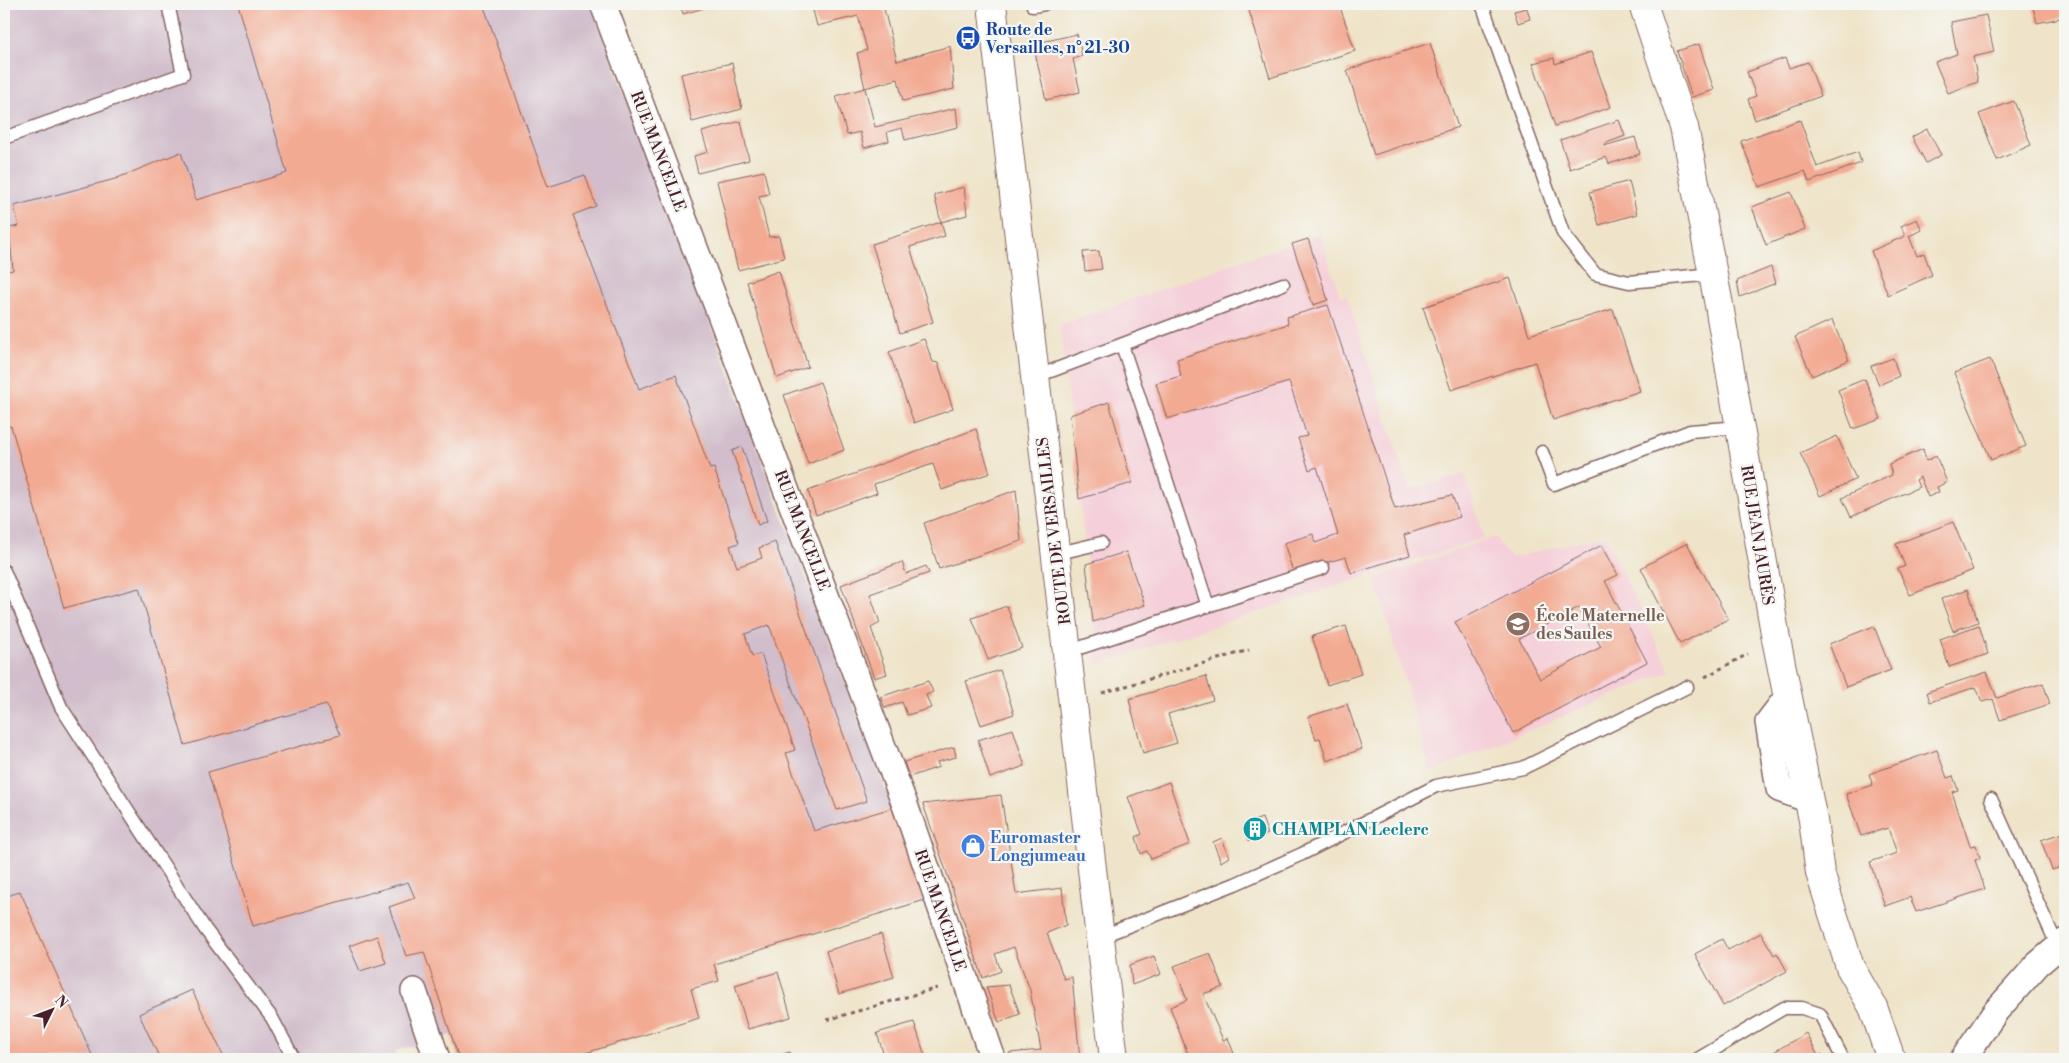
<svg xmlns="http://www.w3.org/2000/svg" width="2069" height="1063" font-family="'Libre Bodoni',serif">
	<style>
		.built { fill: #f5cfd9 }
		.industrial { fill: #d1bdcb }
		.building { fill: #f3aa93; fill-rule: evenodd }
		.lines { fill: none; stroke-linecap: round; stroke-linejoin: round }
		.lane-casing { stroke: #846462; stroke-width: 15 }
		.street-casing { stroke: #846462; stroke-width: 28 }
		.secondary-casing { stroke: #846462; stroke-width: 30 }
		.path { stroke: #846462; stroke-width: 3; stroke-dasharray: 4 4; stroke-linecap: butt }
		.lane { stroke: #fff; stroke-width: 12 }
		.street { stroke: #fff; stroke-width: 25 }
		.secondary { stroke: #fff; stroke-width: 28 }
		.labels { text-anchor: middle; stroke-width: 4.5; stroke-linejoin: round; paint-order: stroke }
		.transit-label { font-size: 16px; font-weight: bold; fill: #164399; stroke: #f6f6f2; text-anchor: start }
		.street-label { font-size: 16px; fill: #4a1f2b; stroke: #f6f6f2 }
		.education-label { font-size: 16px; font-weight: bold; fill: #785e54; stroke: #f6f6f2; text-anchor: start }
		.culture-label { font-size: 16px; font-weight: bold; fill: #0d838f; stroke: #f6f6f2; text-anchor: start }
		.shop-label { font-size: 16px; font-weight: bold; fill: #366cbe; stroke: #f6f6f2; text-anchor: start }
	</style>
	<rect width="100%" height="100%" fill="#f6f6f2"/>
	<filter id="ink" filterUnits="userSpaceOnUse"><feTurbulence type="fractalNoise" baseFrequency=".02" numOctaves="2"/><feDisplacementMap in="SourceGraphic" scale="10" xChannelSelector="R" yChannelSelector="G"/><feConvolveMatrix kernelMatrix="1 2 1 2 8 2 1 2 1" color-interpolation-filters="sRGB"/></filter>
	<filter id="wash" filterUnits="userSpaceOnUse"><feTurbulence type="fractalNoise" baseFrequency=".0096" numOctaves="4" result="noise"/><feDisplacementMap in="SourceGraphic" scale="20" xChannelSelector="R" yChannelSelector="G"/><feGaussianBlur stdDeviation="1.12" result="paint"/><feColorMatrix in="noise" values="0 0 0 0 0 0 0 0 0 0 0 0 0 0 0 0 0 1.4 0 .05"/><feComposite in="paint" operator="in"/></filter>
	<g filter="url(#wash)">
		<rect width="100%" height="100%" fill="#efe4c9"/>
		<!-- built -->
		<g class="built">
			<path d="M1320,233L1340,297L1347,295L1409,490L1465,474L1484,538L1098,664L1060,325Z"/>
			<path d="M1605,535L1670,671L1431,772L1375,578L1495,537L1511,558Z"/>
		</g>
		<!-- industrial -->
		<path class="industrial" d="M4,4H591L927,901L395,1051L397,1059H4Z"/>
		<g id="blocks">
			<!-- building -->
			<g class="building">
				<path d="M238,4H483L548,187L585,175L596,206L573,215L639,389L676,375L710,469L714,468L739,543L730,546L737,567L762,558L759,548L775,542L867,801L837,810L769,625L745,634L752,656L761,654L795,750L786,753L814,831L892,808L925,900L714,964L719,981L691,989L699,1018L566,1059H459L424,952L406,956L389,907L415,898L408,882L253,926L208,772L340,735L326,704L185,745L139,588L64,608L11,426L4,428V272L13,270L9,228L19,226L14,206L115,179L181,152L196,200L287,173Z"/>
				<path d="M680,4H718L683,14Z"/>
				<path d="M834,4H904L884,9L897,61L950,46L954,89L903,101L898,79L865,88L857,53L867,50L858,16L817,26L813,10Z"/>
				<path d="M1247,4H1339L1355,51L1270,78Z"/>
				<path d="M2032,4H2065V17L2037,23Z"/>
				<path d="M1527,8L1530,19L1518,23L1514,11Z"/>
				<path d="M1986,15L1994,52L1973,57L1978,82L1948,93L1935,62L1957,54L1951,22Z"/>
				<path d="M1077,34L1082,56L1073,59L1080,92L1046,100L1033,44Z"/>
				<path d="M1430,43L1458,127L1374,155L1347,70Z"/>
				<path d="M1699,44L1714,90L1692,97L1677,51Z"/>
				<path d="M1591,52L1611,107L1555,126L1533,63L1554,58L1555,64Z"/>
				<path d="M1785,58L1789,68L1808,62L1821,96L1755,120L1748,99L1756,96L1747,72Z"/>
				<path d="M732,63L742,109L692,122L681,74Z"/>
				<path d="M865,88L875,127L956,108L958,127L905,140L902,128L887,132L889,141L864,148L860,132L847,135L836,96Z"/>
				<path d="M2014,101L2031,145L1997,160L1979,114Z"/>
				<path d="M1619,120L1625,136L1604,144V146L1635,137L1640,154L1609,164L1606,157L1570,169L1560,140Z"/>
				<path d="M1800,120L1817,167L1858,152L1861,163L1809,182L1805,171L1759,187L1741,141Z"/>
				<path d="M741,121L749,160L698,173L694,156L708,152L702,132Z"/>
				<path d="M1927,129L1941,155L1926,163L1912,137Z"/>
				<path d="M764,171L769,194L759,196L769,237L779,236L784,258L738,270L717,181Z"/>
				<path d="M1629,181L1637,214L1599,225L1590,192Z"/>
				<path d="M964,187L967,215L941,222L934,195Z"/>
				<path d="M1791,192L1805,229L1766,245L1752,207Z"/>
				<path d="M1917,219L1922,230L1909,236L1917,256L1924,253L1932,275L1888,295L1871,251L1905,236L1901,226Z"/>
				<path d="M941,222L945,236L910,247L933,322L900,333L872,244Z"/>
				<path d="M1308,239L1328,300L1313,305L1292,244Z"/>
				<path d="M1099,251L1102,269L1085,271L1083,252Z"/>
				<path d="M1771,267L1776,283L1740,297L1737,281Z"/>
				<path d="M779,271L808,367L777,378L747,282Z"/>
				<path d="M1510,278L1529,335L1613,309L1640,391L1553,420L1535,362L1451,390L1423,307Z"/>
				<path d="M1328,305L1395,509L1452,495L1460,517L1404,535L1410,555L1351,573L1346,557L1293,572L1284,543L1313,534L1315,543L1338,535L1317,467L1309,470L1298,438L1307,436L1289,382L1167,419L1156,383L1181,376L1177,359L1288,324L1287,317Z"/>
				<path d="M1832,320L1849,360L1812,376L1795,337Z"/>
				<path d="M924,339L933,362L938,363L953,409L914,423L889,352Z"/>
				<path d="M1893,358L1899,376L1879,385L1871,366Z"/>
				<path d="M1990,359L2026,446L1991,460L1954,373Z"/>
				<path d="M1865,379L1881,419L1853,429L1838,390Z"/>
				<path d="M820,382L844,450L808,464L784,395Z"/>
				<path d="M1109,402L1132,483L1079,499L1070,415Z"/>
				<path d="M976,429L990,473L942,490L933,464L874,484L877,493L816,515L808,491Z"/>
				<path d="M1837,436L1856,479L1820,496L1800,453Z"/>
				<path d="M742,447L767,521L758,525L732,451Z"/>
				<path d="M1923,449L1926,461L1936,456L1947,482L1937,487L1939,492L1928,497L1920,477L1916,480L1919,487L1851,517L1842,498L1892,475L1889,464Z"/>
				<path d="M1016,490L1021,541L939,569L924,523Z"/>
				<path d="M1953,522L1973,570L1910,595L1898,569L1905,566L1896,544Z"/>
				<path d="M1687,543L1728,619L1680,644L1641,568Z"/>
				<path d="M1602,545L1618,575L1605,581L1647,662L1513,733L1455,622ZM1579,607L1601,647L1540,679L1519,639Z"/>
				<path d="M1126,552L1145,605L1093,622L1086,564Z"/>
				<path d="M902,562L906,574L926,566L929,573L870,594L880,623L871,628L887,674L874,678L841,585Z"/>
				<path d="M2065,581V597L2060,582Z"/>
				<path d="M1968,589L1978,622L1953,631L1941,599Z"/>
				<path d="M1007,606L1022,648L988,660L972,618Z"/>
				<path d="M1979,625L1988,654L1949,667L1940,639Z"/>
				<path d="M1346,626L1361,674L1327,685L1312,636Z"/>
				<path d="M1874,626L1891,670L1846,687L1829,644Z"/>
				<path d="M1000,670L1014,714L981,725L966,681Z"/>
				<path d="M1987,672L1997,698L2043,683L2050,704L2000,720L1993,699L1982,702L1976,687L1930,702L1927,692Z"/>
				<path d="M1206,676L1213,700L1168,714L1177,743L1143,753L1129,699Z"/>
				<path d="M928,681L933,692L926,695L931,708L907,715L902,702L885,708L880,697Z"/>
				<path d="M1347,704L1362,749L1327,761L1320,738L1316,739L1308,717Z"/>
				<path d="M1013,729L1025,766L990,778L978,740Z"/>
				<path d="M954,747L956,757L937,762L939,767L909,777L904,762Z"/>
				<path d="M1937,750L1947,778L1953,776L1958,790L1952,792L1970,846L1976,845L1980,858L1975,860L1985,889L1916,912L1910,897L1885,906L1870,862L1897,853L1888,828L1861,836L1846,794L1873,785L1869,774Z"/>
				<path d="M1169,782L1190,844L1151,859L1147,851L1141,854L1136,837L1142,834L1128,797Z"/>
				<path d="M1001,795L1016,894L1062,888L1066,925L1047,933L1064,979L1072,977L1080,1059H1012L1009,1053L1041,1050L1030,990L1014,947L995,954L1001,971L983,978L923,804Z"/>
				<path d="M1262,818L1268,834L1249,841L1243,825Z"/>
				<path d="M2065,832V866L2052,870L2041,840Z"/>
				<path d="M1222,838L1229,857L1221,862L1213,842Z"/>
				<path d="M20,891L92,1055L81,1059H4V898Z"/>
				<path d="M1761,933L1774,955L1777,953L1787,971L1723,1006L1695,954L1722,939L1728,950Z"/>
				<path d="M881,934L894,977L839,994L826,951Z"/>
				<path d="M377,936L386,963L360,971L349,946Z"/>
				<path d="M1210,953L1223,987L1203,994L1223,1040L1228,1038L1236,1059H1188L1186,1055L1188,1054L1170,1007L1187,1000L1174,966Z"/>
				<path d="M1154,956L1161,974L1132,985L1130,965Z"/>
				<path d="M778,972L791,1017L748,1029L735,985Z"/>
				<path d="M1009,985L1020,1014L999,1022L986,987Z"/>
				<path d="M192,990L225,1059H160L139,1014Z"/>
				<path d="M914,1022L926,1059H885L877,1033Z"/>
				<path d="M1806,1033L1818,1056L1822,1054L1825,1059H1762Z"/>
				<path d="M790,1052L792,1059H768Z"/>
			</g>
		</g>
	</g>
	<g filter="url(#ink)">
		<use href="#blocks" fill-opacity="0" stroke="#846462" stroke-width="1"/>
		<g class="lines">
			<defs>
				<g id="lane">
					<path d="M1482,4L1563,233L1595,274L1629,282L1713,274"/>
					<path d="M1033,6L1044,4"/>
					<path d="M4,138L183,74L168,4"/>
					<path d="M1122,345L1208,606"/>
					<path d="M1035,377L1283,284"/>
					<path d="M1542,452L1554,484L1690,431L1740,427"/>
					<path d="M1055,554L1101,543"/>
					<path d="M4,571L61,707L205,929L272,1018L294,1059"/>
					<path d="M1067,652L1323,568"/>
					<path d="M1991,799L2058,947"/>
					<path d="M1100,937L1235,884L1302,854L1436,786L1523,768L1687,687"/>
					<path d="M1698,1059L1784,1008H1802L1820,1014L1843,1059"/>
				</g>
				<g id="street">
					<path d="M603,4L905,805L993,1059"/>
					<path d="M1788,696L1768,722L1779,789L1809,800"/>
					<path d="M414,991L437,1059"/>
					<path d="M1963,1059L1996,1011L2038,964L2065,941"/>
				</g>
				<g id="secondary">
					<path d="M992,4L1114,1059"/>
					<path d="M1643,4L1684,127L1719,305L1776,639L1813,820L1820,873L1850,967L1873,1007L1891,1059"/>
				</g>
			</defs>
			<!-- lane casing -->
			<use href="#lane" class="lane-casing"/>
			<!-- street casing -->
			<use href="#street" class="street-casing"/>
			<!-- secondary casing -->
			<use href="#secondary" class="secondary-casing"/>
			<!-- path -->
			<g class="path">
				<path d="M1705,677L1748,654"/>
				<path d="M1102,693L1249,650"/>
				<path d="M827,1020L937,988"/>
			</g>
			<!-- lane -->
			<use href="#lane" class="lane"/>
			<!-- street -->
			<use href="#street" class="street"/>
			<!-- secondary -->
			<use href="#secondary" class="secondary"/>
		</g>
	</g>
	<!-- icons -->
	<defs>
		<symbol id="bus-disc" viewBox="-11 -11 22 22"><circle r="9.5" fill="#1a4fb4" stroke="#f6f6f2"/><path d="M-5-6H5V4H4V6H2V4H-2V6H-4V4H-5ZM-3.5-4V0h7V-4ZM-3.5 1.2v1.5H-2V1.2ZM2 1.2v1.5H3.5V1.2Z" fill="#fff"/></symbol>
		<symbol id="school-disc" viewBox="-11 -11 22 22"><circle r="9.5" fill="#8d6e63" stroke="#f6f6f2"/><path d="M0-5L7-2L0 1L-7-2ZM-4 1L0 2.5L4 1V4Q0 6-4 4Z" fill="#fff"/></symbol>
		<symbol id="building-disc" viewBox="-11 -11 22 22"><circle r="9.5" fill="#0f9aa8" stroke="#f6f6f2"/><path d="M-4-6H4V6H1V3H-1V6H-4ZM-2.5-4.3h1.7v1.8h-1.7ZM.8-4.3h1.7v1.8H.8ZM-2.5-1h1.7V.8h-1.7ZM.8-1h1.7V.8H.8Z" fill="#fff"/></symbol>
		<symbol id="shop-disc" viewBox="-11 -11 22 22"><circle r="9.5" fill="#3f7fe0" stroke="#f6f6f2"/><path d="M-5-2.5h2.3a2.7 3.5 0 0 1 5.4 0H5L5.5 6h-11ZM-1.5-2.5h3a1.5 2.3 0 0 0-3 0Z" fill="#fff"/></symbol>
	</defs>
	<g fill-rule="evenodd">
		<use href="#bus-disc" x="954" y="24" width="28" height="28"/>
		<use href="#school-disc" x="1504" y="610" width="28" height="28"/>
		<use href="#building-disc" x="1241" y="815" width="28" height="28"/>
		<use href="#shop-disc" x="959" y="832" width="28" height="28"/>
	</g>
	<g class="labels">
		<!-- transit labels -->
		<g class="transit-label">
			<text x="986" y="35">Route de<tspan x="986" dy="18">Versailles, n° 21-30</tspan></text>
		</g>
		<!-- street labels -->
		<g class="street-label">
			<text transform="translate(659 151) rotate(69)" y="6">RUE MANCELLE</text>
			<text transform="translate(803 530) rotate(69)" y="6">RUE MANCELLE</text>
			<text transform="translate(1053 531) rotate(-97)" y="6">ROUTE DE VERSAILLES</text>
			<text transform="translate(1758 535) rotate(81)" y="6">RUE JEAN JAURÈS</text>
			<text transform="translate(941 910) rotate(71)" y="6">RUE MANCELLE</text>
		</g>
		<!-- education labels -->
		<g class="education-label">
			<text x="1536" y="621">École Maternelle<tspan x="1536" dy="18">des Saules</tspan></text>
		</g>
		<!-- culture labels -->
		<g class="culture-label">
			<text x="1272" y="835">CHAMPLAN Leclerc</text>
		</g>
		<!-- shop labels -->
		<g class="shop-label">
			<text x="990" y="843">Euromaster<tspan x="990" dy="18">Longjumeau</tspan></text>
		</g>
	</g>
	<!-- margin -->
	<rect width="2069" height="1063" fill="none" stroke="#f6f6f2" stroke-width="20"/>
	<!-- north arrow -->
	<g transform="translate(52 1010) rotate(48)" stroke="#f6f6f2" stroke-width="4" paint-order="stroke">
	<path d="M0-4L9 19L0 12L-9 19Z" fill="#4a1f2b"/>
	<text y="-8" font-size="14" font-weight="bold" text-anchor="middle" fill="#4a1f2b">N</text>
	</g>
</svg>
